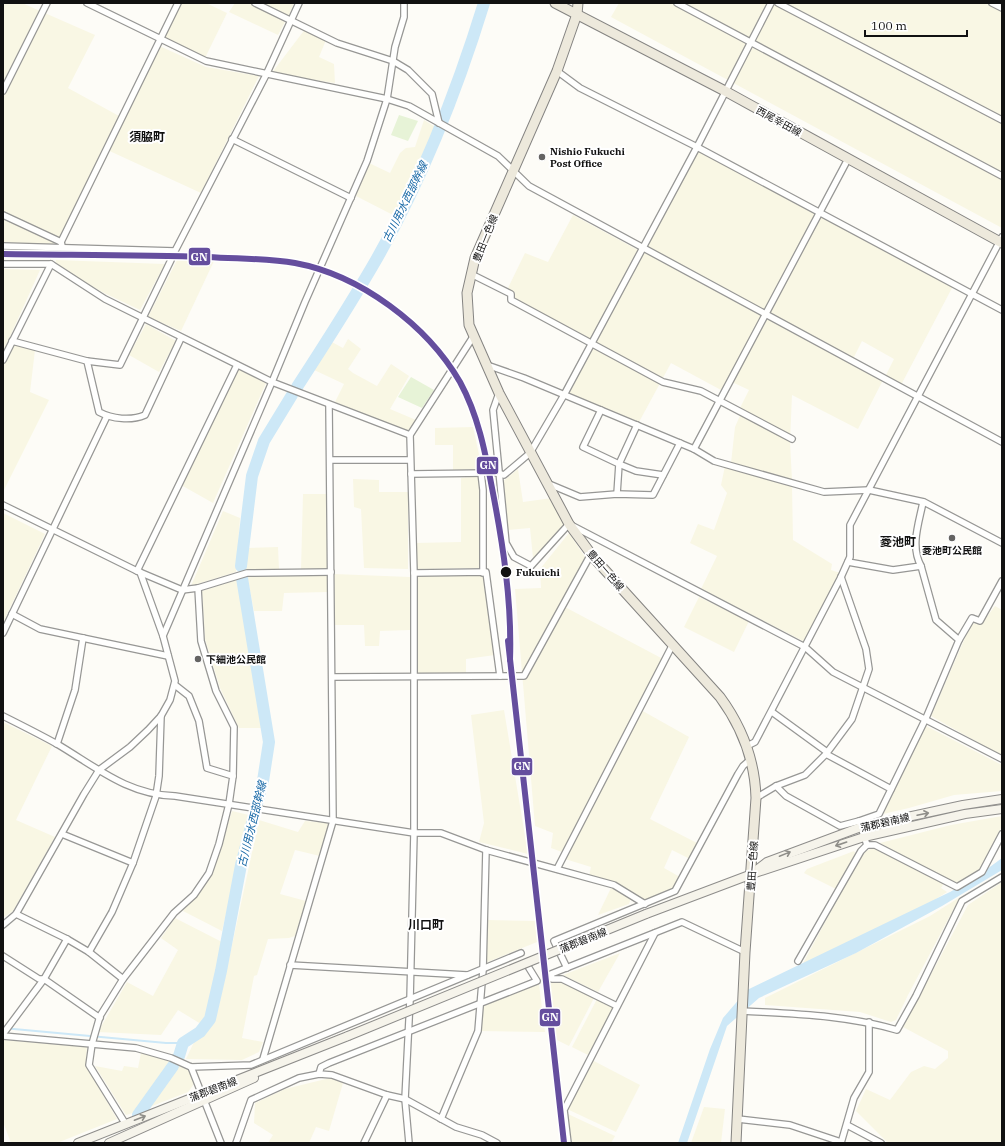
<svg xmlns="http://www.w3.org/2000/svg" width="1005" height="1146" font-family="'IBM Plex Serif','Noto Sans JP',serif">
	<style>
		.farmland { fill: #f9f7e4 }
		.green { fill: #e7f3d7 }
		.water { fill: #cde8f7 }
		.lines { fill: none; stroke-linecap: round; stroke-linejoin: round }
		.stream { stroke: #cde8f7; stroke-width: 2 }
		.river { stroke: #cde8f7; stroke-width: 12 }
		.minor-casing { stroke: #979795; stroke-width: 8 }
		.secondary-casing { stroke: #8e8d8b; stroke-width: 10 }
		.primary-casing { stroke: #858482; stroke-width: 11 }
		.minor { stroke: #fffffe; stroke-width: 5.5 }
		.secondary { stroke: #f6f4eb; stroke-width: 8 }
		.primary { stroke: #ede9dc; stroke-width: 9 }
		.secondary-bridge-casing { stroke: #8e8d8b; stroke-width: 10; stroke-linecap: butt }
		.secondary-bridge { stroke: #f6f4eb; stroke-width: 8 }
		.rail-1-casing { stroke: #fff; stroke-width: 9 }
		.rail-1 { stroke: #654e9e; stroke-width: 6 }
		.oneway { stroke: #8f8e89 }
		.poi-dot { fill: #646362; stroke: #fff; stroke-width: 1.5 }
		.stop-dot { fill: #111; stroke: #fff; stroke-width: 1.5 }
		.labels { text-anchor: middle; stroke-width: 4; stroke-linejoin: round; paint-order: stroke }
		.street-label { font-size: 10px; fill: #111; stroke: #fff }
		.poi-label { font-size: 10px; font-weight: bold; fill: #111; stroke: #fff; text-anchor: start }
		.stop-label { font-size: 10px; font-weight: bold; fill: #111; stroke: #fff; text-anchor: start }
		.water-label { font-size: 11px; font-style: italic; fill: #1768a6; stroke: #fff }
		.quarter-label { font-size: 12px; font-weight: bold; fill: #111; stroke: #fff }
		.line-badge { stroke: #fff; stroke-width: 1.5 }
		.badge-label { font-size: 11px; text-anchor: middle; font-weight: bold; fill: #fff }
	</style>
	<rect width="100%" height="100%" fill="#fdfcf7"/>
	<!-- farmland -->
	<g class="farmland">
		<path d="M3,3H22L95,35L68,88L119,116L155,44L206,67L259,76L201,193L103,148L57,246L3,244Z"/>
		<path d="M180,3H206L227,13L205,58L163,37Z"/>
		<path d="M235,3H249L285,22L278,35L229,12Z"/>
		<path d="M262,3H294L288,17Z"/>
		<path d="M619,3H1002V228L611,17Z"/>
		<path d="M306,28L326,40L319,57L334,64L335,83L271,74Z"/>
		<path d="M424,120L437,128L395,216L356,196L369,163L390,173L400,153L406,148L415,147Z"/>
		<path d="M697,150L815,214L764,312L645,247Z"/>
		<path d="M573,215L638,250L590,341L514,300L515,294L508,288L525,253L548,262Z"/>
		<path d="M820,215L953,286L901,385L885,377L894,359L862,341L853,359L768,314Z"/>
		<path d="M643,251L762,316L721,390L671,363L639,422L569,394Z"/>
		<path d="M56,260L165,264L140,310L104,293L55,265Z"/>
		<path d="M177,260L214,261L181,331L148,317Z"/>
		<path d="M3,269L40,270L8,341L35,350L30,392L49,400L3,492Z"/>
		<path d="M766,316L883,380L858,429L792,395L790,442L792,480L731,463L735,427L742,411L739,410L749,390L732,382Z"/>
		<path d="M146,324L176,341L159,372L129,355Z"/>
		<path d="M348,339L361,349L348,369L353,373L377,386L391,364L409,376L390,409L416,420L407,432L335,402L344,384L312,369L330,341L343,348Z"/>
		<path d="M237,368L266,383L213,503L181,485Z"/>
		<path d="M473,427L482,468L453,471V445H435V428Z"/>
		<path d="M725,466L792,486L793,540L832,564L831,570L840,573L805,642L701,589L717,556L690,543L698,524L714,530L727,493L721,485Z"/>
		<path d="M518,469L523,502L552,498L565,525L538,556L533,558L530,528L507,530L502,482Z"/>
		<path d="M480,476V568L416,569L415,543L461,542V478Z"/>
		<path d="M353,479L379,480V492H408V569L364,568L361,509L354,507Z"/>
		<path d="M303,494H326L328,570H301Z"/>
		<path d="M223,511L240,518L236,572L191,586Z"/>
		<path d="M3,513L45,534L3,623Z"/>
		<path d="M569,533L585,557L563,606L663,659L562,852L551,848L553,833L535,826L515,589L541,588L540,569Z"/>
		<path d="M278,547L279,569L245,571L248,548Z"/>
		<path d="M484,573L495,655L466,659V673L416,674L414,574Z"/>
		<path d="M334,574L410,577V630L380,631L379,646H365L364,625H335Z"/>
		<path d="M247,575H329L328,592L284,593L282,611H254Z"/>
		<path d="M237,580L252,666L261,728H239L220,688L205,639L202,591Z"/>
		<path d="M699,597L749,621L734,652L684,627Z"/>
		<path d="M995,606L1002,610V756L931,716L971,624L983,622Z"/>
		<path d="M504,710L528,854L479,842L484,823L471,715Z"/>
		<path d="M641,710L689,737L650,819L699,844L690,859L672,850L664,868L680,877L674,888L645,900L616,883L589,876L591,867L565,859Z"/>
		<path d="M3,722L52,746L16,820L55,837L13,911L3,918Z"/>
		<path d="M926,726L1002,765V791L954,795L909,808L883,814Z"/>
		<path d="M232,811L249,815L222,931L183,911L212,872Z"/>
		<path d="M1002,816V826L978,872L956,885L880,843L951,825Z"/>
		<path d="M259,820L298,832L305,821L330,823L320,856L295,850L280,894L306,901L295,936L289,938L268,939L257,975L254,976L242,1038L263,1042L259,1052L242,1060L186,1059L194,1042L207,1032L218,1010Z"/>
		<path d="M875,847L944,883L941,888L947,892L898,923L800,969L862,853Z"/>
		<path d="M854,851L856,854L836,889L804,873L807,869Z"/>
		<path d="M1002,882V1143H888L856,1111L866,1089L890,1100L911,1072L924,1066L935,1069L948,1058V1051L903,1027L968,905Z"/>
		<path d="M611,888L631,898L629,904L598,915Z"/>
		<path d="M960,897L908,995L896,1020L891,1022L860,1012L765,1005V998L930,916Z"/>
		<path d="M175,918L222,942L208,1014L201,1024L178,1010L161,1035L98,1032L127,982L153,996L178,950L161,938Z"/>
		<path d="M487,920L535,921L537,942L485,963Z"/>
		<path d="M620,953L598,992L563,975Z"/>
		<path d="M563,982L594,998L569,1046L555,1039L548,983Z"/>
		<path d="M539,984L545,1032L480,1031L483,1006Z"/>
		<path d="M597,999L614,1007L588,1055L572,1047Z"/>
		<path d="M3,1040L87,1047L86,1065L117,1119L57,1143H11L3,1122Z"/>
		<path d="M141,1053L173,1062L139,1111L126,1115L95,1066L122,1071L124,1066L138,1068Z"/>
		<path d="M592,1060L640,1085L616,1132L567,1109Z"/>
		<path d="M178,1064L188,1069L194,1084L188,1092L147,1108Z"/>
		<path d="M330,1078L343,1083L329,1131L316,1127L309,1143H268L273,1135L254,1123L255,1103L285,1089Z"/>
		<path d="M704,1107L725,1109L721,1143H691Z"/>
		<path d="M568,1114L615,1136L611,1143H572Z"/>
	</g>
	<!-- green -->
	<g class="green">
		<path d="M399,115L418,121L408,141L391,135Z"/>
		<path d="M411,377L434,390L422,408L398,397Z"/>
	</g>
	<!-- water -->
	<path class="water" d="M1002,858V870L942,906L856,953L759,998L727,1026L687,1143H678L710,1049L723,1018L747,990L950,892L975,878Z"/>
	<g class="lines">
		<!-- stream -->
		<path class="stream" d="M3,1028L166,1043H183"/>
		<!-- river -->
		<g class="river">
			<path d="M297,387C323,347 348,308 372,267C420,185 456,94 484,3"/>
			<path d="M241,566L252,476L264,441L292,395"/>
			<path d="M179,1056L183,1043L200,1032L210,1019L221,971L241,865L263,781L269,742L242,578"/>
			<path d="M138,1115L173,1066"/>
		</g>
		<defs>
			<g id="minor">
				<path d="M87,3L206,61L387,99L409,106L498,156L529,186L1002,442"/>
				<path d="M255,3L337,43L393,61L408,70L432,94L439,123"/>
				<path d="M677,3L1002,176"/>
				<path d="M778,3L1002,120"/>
				<path d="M992,3L1002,8"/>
				<path d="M557,71L580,88L697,147L1002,310"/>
				<path d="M3,91L47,3"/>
				<path d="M232,139L351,198"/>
				<path d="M3,215L61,242L62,246"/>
				<path d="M61,242L178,3"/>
				<path d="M3,246L175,251L266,75L299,3"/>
				<path d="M3,264H51L105,299L272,382L410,435"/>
				<path d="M471,274L511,294V300L663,382L701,391L792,439"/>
				<path d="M12,341L87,361L120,365L171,260"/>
				<path d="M3,360L51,264"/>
				<path d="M87,361L99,412C112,419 131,421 145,415L181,338"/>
				<path d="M487,365L524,378L694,449L714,461L824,492L869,490L924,502L1002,543"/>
				<path d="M499,393L493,410L506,543L514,557L531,566L569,524L805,647L833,672L1002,759"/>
				<path d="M601,410L583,447L619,464L617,494"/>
				<path d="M637,425L619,464L636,471L663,475"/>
				<path d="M694,449L848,159"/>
				<path d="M330,460H410"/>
				<path d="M493,472L504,475L530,453L564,395L697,147L771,3"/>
				<path d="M481,473L483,490V573"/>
				<path d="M411,474L486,473"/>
				<path d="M549,484L580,497L617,494L653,495L680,443"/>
				<path d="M3,505L137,571L182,590L198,588L247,573L331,572"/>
				<path d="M848,562L893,570L921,566L936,620L959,640"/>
				<path d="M921,566C910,546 919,523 923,502"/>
				<path d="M137,571L237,365"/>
				<path d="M140,572L163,636"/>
				<path d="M414,573L486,572L500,676"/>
				<path d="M198,588L201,641L216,691L234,727L233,776"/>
				<path d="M12,614L40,629L168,656"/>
				<path d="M3,633L107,416"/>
				<path d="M514,676H524L591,554"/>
				<path d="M332,677L510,676"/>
				<path d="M772,712L827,752"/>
				<path d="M3,716C21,725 39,734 57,744C96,767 128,795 175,796L414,833H441L486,850L614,885L645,904"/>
				<path d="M57,744L75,690L83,638"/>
				<path d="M747,746L755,742L841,577L850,557V525L1002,237"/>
				<path d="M826,754L891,789"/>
				<path d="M776,786L786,796L840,826L859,821"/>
				<path d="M756,798L776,786L805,775L826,754L852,719L869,669L866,649L841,577"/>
				<path d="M62,834L133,863"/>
				<path d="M867,845H875L957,887L982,872L1002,834"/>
				<path d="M557,869L673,644"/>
				<path d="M16,914L67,939L89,952L123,979"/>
				<path d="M3,925L16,914L84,794L99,770L130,747L148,730L161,716L170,700L175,681L163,636L272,382L305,302L367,161L387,99L395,47L404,17V3"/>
				<path d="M89,952L112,912L133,863L156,796L159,776L161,716"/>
				<path d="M3,956L39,979H44L100,1018"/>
				<path d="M798,961L861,851L867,845L859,821L879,814L926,718L959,640L972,618L980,621L1002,581"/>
				<path d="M290,965L467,975"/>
				<path d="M567,968L554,941L675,891L738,774L743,766L751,759"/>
				<path d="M617,1006L562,979H552L551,974L682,922L745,952"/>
				<path d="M743,1011C795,1014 846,1015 897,1030L916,996L962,901L1002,877"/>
				<path d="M3,1034L44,979L67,939"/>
				<path d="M3,1036L136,1048L171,1058L191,1067L251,1065L521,953"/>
				<path d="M263,1059L333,821L329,405"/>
				<path d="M191,1067L221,1143"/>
				<path d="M319,1074L321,1067L329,1063L537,981L529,968"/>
				<path d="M441,1119L478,1031L483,970L486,850"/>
				<path d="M738,1119L790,1125L841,1142"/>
				<path d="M125,1123L89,1065L92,1044L100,1016L123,979L174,913L194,895L209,873L219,844L229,804L233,776L207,768L199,721L189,696L175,685"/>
				<path d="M847,1125L881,1143"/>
				<path d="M236,1143L251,1100L299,1078L319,1074L332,1075L387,1095L405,1099L456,1127L482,1135L497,1143"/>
				<path d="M364,1143L387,1095"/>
				<path d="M409,1143L405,1099L410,1000L414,833V573L410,435L473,337"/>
				<path d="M568,1143L564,1110L655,933"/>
				<path d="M841,1143L854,1098L869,1072V1022"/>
			</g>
			<g id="secondary">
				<path d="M754,872L767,862L861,827L963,805L1002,799"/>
				<path d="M646,914L752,874L864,837L965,814L1002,809"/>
				<path d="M78,1143L348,1036"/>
				<path d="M109,1143L254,1078"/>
			</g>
			<g id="primary">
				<path d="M555,3L725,91L1002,243"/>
				<path d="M578,3L577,14L557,71L475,258L467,293L469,325L499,393L569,524L594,558L720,697C742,727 755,761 756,798L745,952L736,1143"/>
			</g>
		</defs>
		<!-- minor casing -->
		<use href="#minor" class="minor-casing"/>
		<!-- secondary casing -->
		<use href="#secondary" class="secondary-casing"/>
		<!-- primary casing -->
		<use href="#primary" class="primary-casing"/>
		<!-- minor -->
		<use href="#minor" class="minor"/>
		<!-- secondary -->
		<use href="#secondary" class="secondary"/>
		<!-- primary -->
		<use href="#primary" class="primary"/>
		<defs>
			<path id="secondary-bridge" d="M348,1036L646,914"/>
		</defs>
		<!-- secondary-bridge casing -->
		<use href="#secondary-bridge" class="secondary-bridge-casing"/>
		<!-- secondary-bridge -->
		<use href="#secondary-bridge" class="secondary-bridge"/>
		<defs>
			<g id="rail-1">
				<path d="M3,254C71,255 140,255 208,257C237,259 267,258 295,263C360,275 427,325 460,382C478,415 485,451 492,488C503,544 512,602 510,660"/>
				<path d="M508,641L564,1143"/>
			</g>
		</defs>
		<!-- rail-1 casing -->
		<use href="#rail-1" class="rail-1-casing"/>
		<!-- rail-1 -->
		<use href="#rail-1" class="rail-1"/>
	</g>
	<!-- one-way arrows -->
	<defs><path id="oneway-shaft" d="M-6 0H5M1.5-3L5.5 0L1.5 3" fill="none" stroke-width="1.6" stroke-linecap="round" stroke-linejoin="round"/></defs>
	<g class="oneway">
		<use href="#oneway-shaft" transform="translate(923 814) rotate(-12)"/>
		<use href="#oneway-shaft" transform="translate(841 844) rotate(161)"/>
		<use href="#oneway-shaft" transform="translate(785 854) rotate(-22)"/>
		<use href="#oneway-shaft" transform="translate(140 1118) rotate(-21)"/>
	</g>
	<!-- markers -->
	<g class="poi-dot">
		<circle cx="542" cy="157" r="4"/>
		<circle cx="952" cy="538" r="4"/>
		<circle cx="198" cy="659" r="4"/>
	</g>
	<circle class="stop-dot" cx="506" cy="572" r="6"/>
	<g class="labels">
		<!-- street labels -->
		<g class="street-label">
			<text transform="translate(779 121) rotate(29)" y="4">西尾幸田線</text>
			<text transform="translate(485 238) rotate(-68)" y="4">豊田一色線</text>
			<text transform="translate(606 570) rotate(49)" y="4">豊田一色線</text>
			<text transform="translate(885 822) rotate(-13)" y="4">蒲郡碧南線</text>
			<text transform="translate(752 866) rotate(-86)" y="4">豊田一色線</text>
			<text transform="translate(583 940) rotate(-22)" y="4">蒲郡碧南線</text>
			<text transform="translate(213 1089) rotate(-21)" y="4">蒲郡碧南線</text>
		</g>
		<!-- poi labels -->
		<g class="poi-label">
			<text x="550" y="155">Nishio Fukuchi<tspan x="550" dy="12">Post Office</tspan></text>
			<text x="952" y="554" text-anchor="middle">菱池町公民館</text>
			<text x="206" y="663">下細池公民館</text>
		</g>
		<!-- stop labels -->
		<g class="stop-label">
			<text x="516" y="576">Fukuichi</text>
		</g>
		<!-- water labels -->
		<g class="water-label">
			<text transform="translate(405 202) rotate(-64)" y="4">古川用水西部幹線</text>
			<text transform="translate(252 824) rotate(-76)" y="4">古川用水西部幹線</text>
		</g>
		<!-- quarter labels -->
		<g class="quarter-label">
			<text x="147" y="141">須脇町</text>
			<text x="898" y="546">菱池町</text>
			<text x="426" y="929">川口町</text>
		</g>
	</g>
	<g class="line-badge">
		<rect x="188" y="247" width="23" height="19" rx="4" fill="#654e9e"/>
		<rect x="476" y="456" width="23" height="19" rx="4" fill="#654e9e"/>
		<rect x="511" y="757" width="22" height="19" rx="4" fill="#654e9e"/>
		<rect x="539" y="1008" width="22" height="19" rx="4" fill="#654e9e"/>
	</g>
	<g class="badge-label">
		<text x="199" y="261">GN</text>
		<text x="488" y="469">GN</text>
		<text x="522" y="770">GN</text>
		<text x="550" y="1021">GN</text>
	</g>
	<!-- border -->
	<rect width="1005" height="1146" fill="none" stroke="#111111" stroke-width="8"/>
	<!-- scale -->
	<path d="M865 30v6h102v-6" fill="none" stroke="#111111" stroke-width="2"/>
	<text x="871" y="30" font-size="12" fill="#111111" stroke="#ffffff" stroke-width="3" paint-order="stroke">100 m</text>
</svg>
